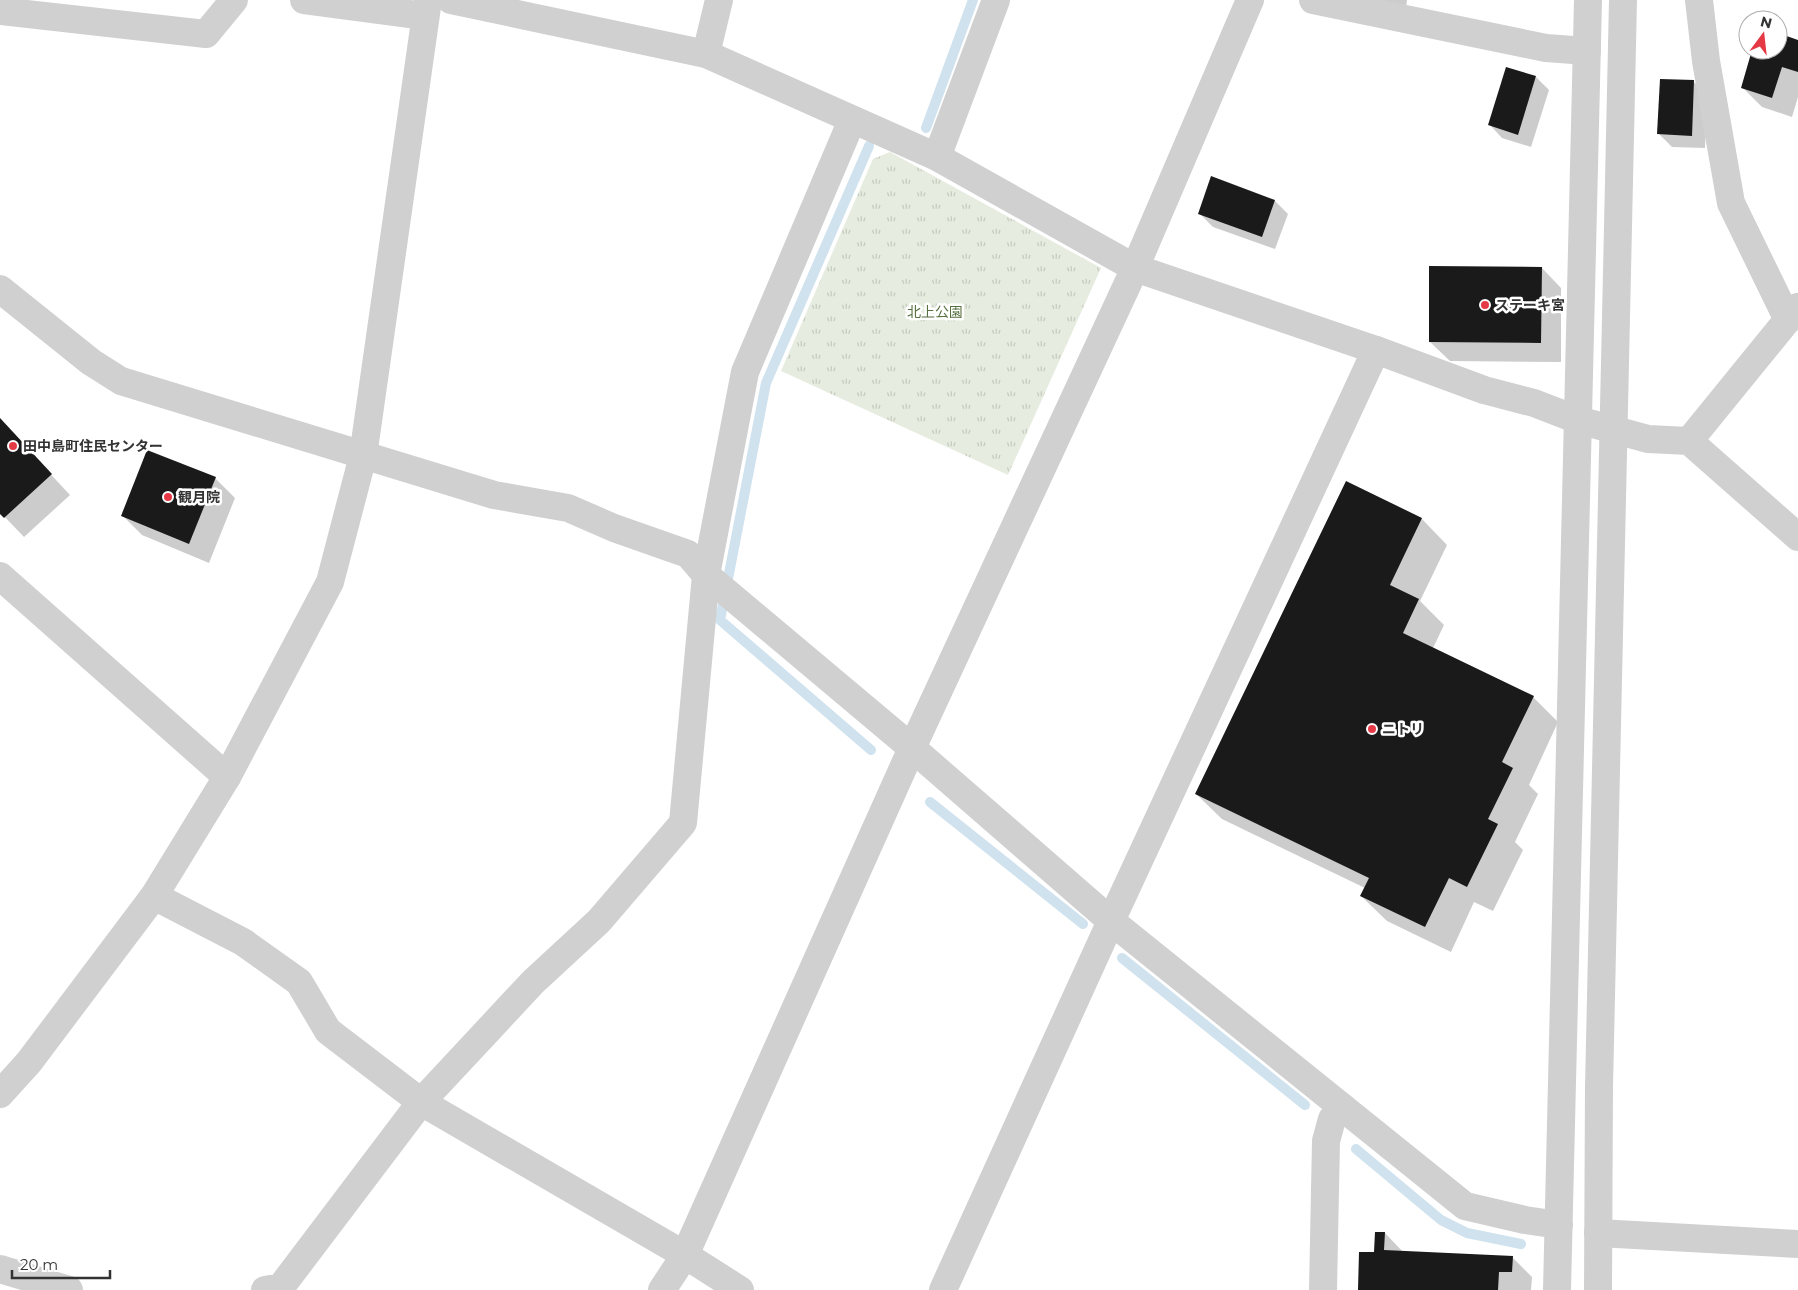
<svg xmlns="http://www.w3.org/2000/svg" width="1798" height="1290" font-family="Montserrat,'Noto Sans JP',sans-serif">
	<style>
		.park { fill: url(#park-tufts) }
		.shadow { fill: #0003 }
		.lines { fill: none; stroke-linecap: round; stroke-linejoin: round }
		.stream { stroke: #cfe2ee; stroke-width: 10 }
		.building { fill: #1a1a1a }
		.minor { stroke: #d0d0d0; stroke-width: 28 }
		.poi-dot { fill: #e63946; stroke: #fff; stroke-width: 2 }
		.labels { text-anchor: middle; stroke-width: 5; stroke-linejoin: round; paint-order: stroke }
		.poi-label { font-size: 14px; font-weight: bold; fill: #333; stroke: #fff; text-anchor: start }
		.park-label { font-size: 14px; fill: #56703f; stroke: #fff }
	</style>
	<defs>
		<pattern id="park-tufts" width="24" height="20" patternUnits="userSpaceOnUse" patternTransform="scale(1.25)"><rect width="24" height="20" fill="#e6ecdf"/><path d="M3 7l-1-3M5 7V3M7 7l1-3M15 17l-1-3M17 17v-4M19 17l1-3" fill="none" stroke="#c6cbc0"/></pattern>
	</defs>
	<rect width="100%" height="100%" fill="#fff"/>
	<!-- park -->
	<path class="park" d="M890,152L1101,268L1008,475L781,371L873,159Z"/>
	<!-- shadow -->
	<g class="shadow">
		<path d="M1375,0H1407L1406,7Z"/>
		<path d="M1778,35L1798,41V97L1792,117L1762,107L1742,87L1753,50H1778Z"/>
		<path d="M1536,77L1549,90L1531,147L1502,138L1489,124Z"/>
		<path d="M1694,82L1707,95L1705,148L1672,147L1659,134Z"/>
		<path d="M1275,201L1288,214L1275,249L1213,227L1199,213Z"/>
		<path d="M1542,268L1561,288V362L1450,361L1430,342Z"/>
		<path d="M0,420L70,495L24,537L0,512Z"/>
		<path d="M148,452L215,478L235,498L209,563L142,535L122,515Z"/>
		<path d="M1347,483L1422,519L1447,545L1420,601L1444,625L1433,648L1533,697L1558,722L1529,785L1538,794L1515,842L1523,850L1493,911L1474,902L1451,952L1387,921L1361,896L1365,888L1222,819L1196,794Z"/>
		<path d="M1385,1233L1404,1253L1512,1257L1532,1277L1531,1290H1359Z"/>
	</g>
	<g class="lines">
		<!-- stream -->
		<g class="stream">
			<path d="M926,128L973,0"/>
			<path d="M869,146L766,383L720,620L871,750"/>
			<path d="M930,802L1083,924"/>
			<path d="M1122,958L1305,1105"/>
			<path d="M1356,1149L1441,1220L1467,1233L1521,1244"/>
		</g>
	</g>
	<!-- building -->
	<g class="building">
		<path d="M1778,33L1798,40V72L1782,67L1772,98L1741,88L1752,50H1778Z"/>
		<path d="M1506,67L1536,76L1518,135L1488,125Z"/>
		<path d="M1660,79L1694,80L1692,136L1657,134Z"/>
		<path d="M1211,176L1275,200L1262,237L1198,214Z"/>
		<path d="M1429,266L1542,267L1541,343L1429,342Z"/>
		<path d="M0,418L52,474L4,518L0,514Z"/>
		<path d="M147,450L216,477L189,544L121,516Z"/>
		<path d="M1346,481L1422,518L1390,585L1419,599L1403,633L1534,696L1502,762L1513,768L1488,819L1498,824L1467,887L1449,878L1425,927L1360,896L1369,878L1195,794Z"/>
		<path d="M1375,1232H1385L1384,1250L1513,1256L1512,1272H1499L1498,1290H1358L1359,1252H1374Z"/>
	</g>
	<g class="lines">
		<!-- minor -->
		<g class="minor">
			<path d="M304,0L425,16"/>
			<path d="M451,0L706,54"/>
			<path d="M719,0L706,54L937,157L1135,268L1376,350L1484,390L1534,403L1578,420L1648,439L1689,441L1798,537"/>
			<path d="M1313,0L1546,48L1587,51"/>
			<path d="M1699,0L1706,61L1731,203L1788,320"/>
			<path d="M0,11L206,34L234,0"/>
			<path d="M937,157L996,0"/>
			<path d="M0,289L91,362L121,381L494,495L568,508L614,528L688,554L706,575L912,748L1111,921L1465,1206L1525,1220L1559,1225"/>
			<path d="M1689,441L1798,307"/>
			<path d="M0,576L227,777"/>
			<path d="M154,896L243,942L299,982L328,1031L421,1102L685,1255L740,1290"/>
			<path d="M0,1094L29,1062L154,896L227,777L330,582L363,456L428,0"/>
			<path d="M1598,1233L1798,1244"/>
			<path d="M0,1269L69,1290"/>
			<path d="M265,1290L281,1287L421,1102L533,982L599,921L683,823L706,575L745,372L852,120"/>
			<path d="M662,1290L685,1255L912,748L1135,268L1250,0"/>
			<path d="M943,1290L1111,921L1376,350"/>
			<path d="M1323,1290L1326,1141L1332,1119L1342,1107"/>
			<path d="M1557,1290L1588,0"/>
			<path d="M1598,1290L1599,1087L1623,0"/>
		</g>
	</g>
	<!-- markers -->
	<g class="poi-dot">
		<circle cx="1485" cy="305" r="5"/>
		<circle cx="13" cy="446" r="5"/>
		<circle cx="168" cy="497" r="5"/>
		<circle cx="1372" cy="729" r="5"/>
	</g>
	<g class="labels">
		<!-- poi labels -->
		<g class="poi-label">
			<text x="1495" y="310">ステーキ宮</text>
			<text x="23" y="451">田中島町住民センター</text>
			<text x="178" y="502">観月院</text>
			<text x="1382" y="734">ニトリ</text>
		</g>
		<!-- park labels -->
		<g class="park-label">
			<text x="935" y="317">北上公園</text>
		</g>
	</g>
	<!-- north arrow -->
	<g transform="translate(1763 35) rotate(15)"><circle r="24" fill="#ffffff" stroke="#adadad"/>
	<path d="M0-4L9 19L0 12L-9 19Z" fill="#e63946"/>
	<text y="-8" font-size="14" font-weight="bold" text-anchor="middle" fill="#333333">N</text>
	</g>
	<!-- scale -->
	<path d="M12 1270v8h98v-8" fill="none" stroke="#333333" stroke-width="2.5"/>
	<text x="20" y="1270" font-size="15" fill="#333333" stroke="#ffffff" stroke-width="4" paint-order="stroke">20 m</text>
</svg>
